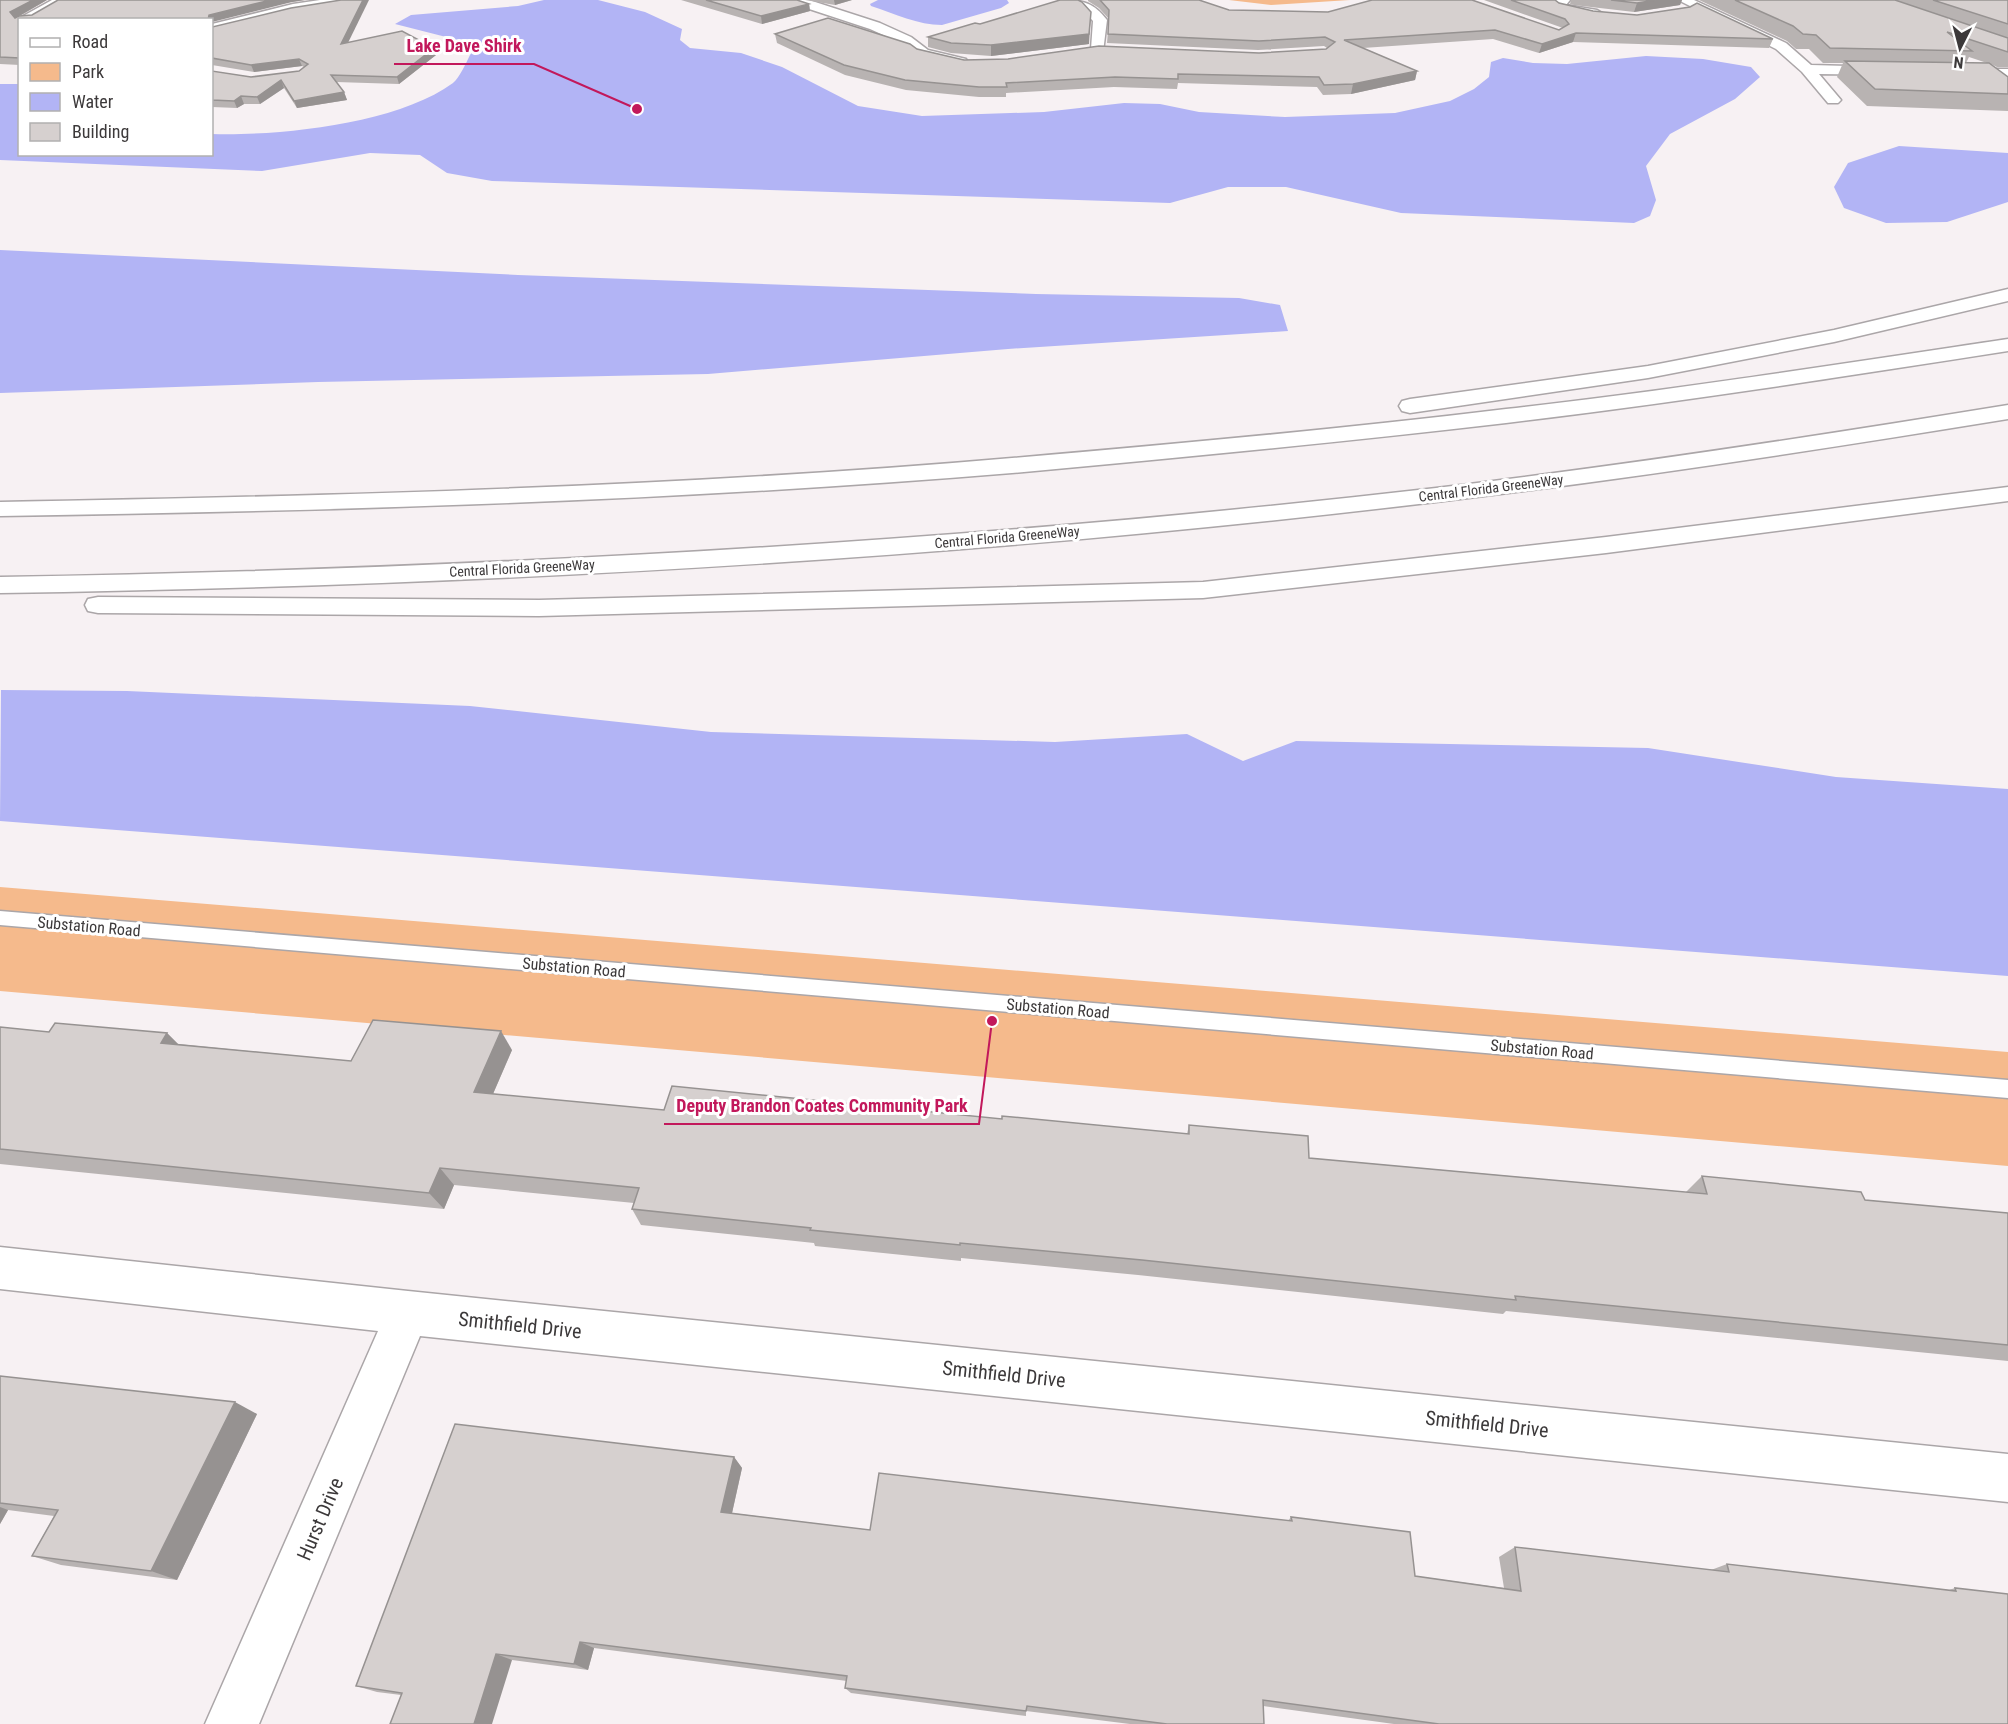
<svg xmlns="http://www.w3.org/2000/svg" width="2008" height="1724" font-family="'Roboto Condensed',sans-serif">
	<style>
		.green { fill: #f5ba8c }
		.water { fill: #b2b4f5 }
		.lines { fill: none; stroke-linecap: round; stroke-linejoin: round }
		.lane-casing { stroke: #aba6a8; stroke-width: 3 }
		.street-casing { stroke: #aba6a8; stroke-width: 3 }
		.highway-casing { stroke: #aba6a8; stroke-width: 3 }
		.lane { fill: #fff; fill-rule: evenodd }
		.street { fill: #fff; fill-rule: evenodd }
		.highway { fill: #fff; fill-rule: evenodd }
		.wall { fill: #b8b3b2; fill-rule: evenodd }
		.shaded-wall { fill: #969291 }
		.building { fill: #d6d0cf; stroke: #969291; stroke-width: 1.5 }
		.labels { text-anchor: middle; stroke-width: 6; stroke-linejoin: round; paint-order: stroke }
		.far-street-label { font-size: 14px; fill: #3c393a; stroke: #fff }
		.street-label { font-size: 16px; fill: #3c393a; stroke: #fff }
		.near-street-label { font-size: 20px; fill: #3c393a; stroke: #fff }
		.leader { fill: none; stroke: #c2185b; stroke-width: 2 }
		.callout-dot { fill: #c2185b; stroke: #fff; stroke-width: 2 }
		.callout-label { font-size: 18px; text-anchor: middle; font-weight: bold; fill: #c2185b; stroke: #fff; stroke-width: 6; stroke-linejoin: round; paint-order: stroke }
	</style>
	<rect width="100%" height="100%" fill="#f7f1f3"/>
	<!-- green -->
	<g class="green">
		<path d="M1229,0H1350L1271,5Z"/>
		<path d="M0,887L2008,1052V1166L0,991Z"/>
	</g>
	<!-- water -->
	<g class="water">
		<path d="M544,0H598L645,12L682,29L680,40L690,48L741,53L782,67L858,106L922,116L1044,112L1124,103L1160,104L1199,112L1285,117L1395,113L1450,101L1474,89L1489,77L1491,62L1503,58L1533,63L1567,64L1646,56L1703,59L1751,67L1760,77L1735,99L1670,134L1646,166L1656,200L1650,216L1634,223L1401,213L1286,187H1228L1170,203L492,181L447,173L420,155L370,153L262,171L0,160V84H19L20,154H212V134C280,136 397,124 453,83C460,77 466,63 470,55L454,39L395,24L411,15L518,6Z"/>
		<path d="M878,0H1007L1009,3L1001,8L942,25C918,25 895,14 871,6L870,4Z"/>
		<path d="M1899,146L2008,153V202L1947,222L1886,223L1844,208L1834,187L1848,163Z"/>
		<path d="M0,250L518,275L1036,294L1239,298L1280,305L1288,331L1008,349L708,374L318,382L0,393Z"/>
		<path d="M1,690L127,691L470,706L711,732L1055,742L1187,734L1243,761L1296,741L1648,748L1836,777L2008,789V976L0,821Z"/>
	</g>
	<g class="lines">
		<defs>
			<path id="lane" d="M0,911L2008,1080V1098L0,925Z"/>
			<g id="street">
				<path d="M52,0H68L34,20H20V23L16,20Z"/>
				<path d="M320,0H351L345,4L293,12L212,32V24L293,4Z"/>
				<path d="M790,0H809L880,23L911,37L928,50L966,59L968,62L961,66L918,56L901,43L870,29L791,3Z"/>
				<path d="M1063,0C1083,0 1094,3 1107,20L1103,52H1093L1091,49L1093,21L1083,10Z"/>
				<path d="M1556,0H1570L1566,5L1597,10L1604,14C1593,23 1560,15 1551,6Z"/>
				<path d="M1678,0H1694L1786,43L1811,65L1886,67L1893,71L1886,75L1819,74L1841,100L1838,103H1828L1802,72L1776,49Z"/>
				<path d="M1958,69H2008V77L1953,76L1951,73Z"/>
				<path d="M0,1247L408,1291L2008,1454V1502L420,1336L259,1724H205L378,1331L0,1289Z"/>
			</g>
			<g id="highway">
				<path d="M2008,289V301L1834,342L1648,378L1410,413L1402,411L1399,406L1402,401L1410,399L1648,366L1834,330Z"/>
				<path d="M2008,339V351C1841,377 1674,403 1506,423C1342,442 1177,458 1012,473C676,501 338,511 0,516V502C338,496 676,487 1012,458C1177,444 1342,429 1506,409C1674,390 1841,364 2008,339Z"/>
				<path d="M2008,405V419C1818,450 1628,479 1436,502C960,559 479,586 0,593V577C479,569 960,543 1436,488C1628,465 1818,436 2008,405Z"/>
				<path d="M2008,487V501L1606,553L1203,598L539,616L98,613L88,611L85,605L88,599L98,597L539,600L1203,582L1606,537Z"/>
			</g>
		</defs>
		<!-- lane casing -->
		<use href="#lane" class="lane-casing"/>
		<!-- street casing -->
		<use href="#street" class="street-casing"/>
		<!-- highway casing -->
		<use href="#highway" class="highway-casing"/>
		<!-- lane -->
		<use href="#lane" class="lane"/>
		<!-- street -->
		<use href="#street" class="street"/>
		<!-- highway -->
		<use href="#highway" class="highway"/>
	</g>
	<!-- wall -->
	<g class="wall">
		<path d="M0,0H47L20,16L32,15L58,0H305L292,2L20,20V65L0,64Z"/>
		<path d="M681,0H797L809,4L810,11L762,24Z"/>
		<path d="M805,0H852L835,5Z"/>
		<path d="M1088,0H1199L1229,10L1559,30L1563,28L1484,0H1555L1559,3L1593,11L1773,39L1769,48L1573,42L1539,53L1493,39L1363,48L1417,71L1415,80L1351,94L1323,95L1317,87L1178,83L1177,89L1114,87L1006,93V97H979L906,90L845,75L777,43L775,34L917,49L964,60L1259,53L1326,49L1327,48L1324,46L1258,50L1107,43L1109,19L1099,8L1088,1Z"/>
		<path d="M1571,0H1682L1680,5L1634,12L1574,5L1570,4Z"/>
		<path d="M1699,0H2008V67H1997L1991,64L2008,77V111L1867,106L1837,77L1843,63H1823L1809,49H1796L1787,41ZM1969,57L1987,63H1966Z"/>
		<path d="M980,24L1089,44L991,56L951,53L928,47V37Z"/>
		<path d="M212,27L348,43L434,48L436,55L399,84L336,82L344,92L347,100L297,108L284,88L260,104H244L237,108L212,107V71L251,77L299,71L304,67L302,66L254,72L212,65V66Z"/>
		<path d="M0,1027L49,1032L167,1033L178,1044L351,1061L512,1050L493,1094L664,1110L1002,1119L1187,1134L1189,1125L1309,1158L1686,1192L1702,1176L1865,1200L2008,1213V1361L1506,1311L1503,1314L1138,1275L961,1258V1261L815,1246L814,1243L641,1225L632,1209L634,1203L454,1185L444,1209L0,1164Z"/>
		<path d="M0,1376L257,1414L177,1580L61,1565L32,1556L54,1516L8,1510L0,1524Z"/>
		<path d="M734,1457L742,1468L732,1513L870,1530L1288,1521L1291,1517L1415,1576L1504,1588L1499,1557L1515,1547L1711,1570L1727,1564L1949,1590L1955,1588L2008,1724H1394L1263,1706L1264,1724H1130L1026,1711V1716L851,1693L845,1688L847,1681L594,1648L588,1670L512,1660L401,1695L377,1692L356,1686Z"/>
	</g>
	<!-- shaded-wall -->
	<g class="shaded-wall">
		<path d="M33,0H47L14,19L10,12Z"/>
		<path d="M271,0H305L292,2L212,22V20H208L209,15Z"/>
		<path d="M363,0H369L344,51L341,44Z"/>
		<path d="M834,0H852L835,5Z"/>
		<path d="M1656,0H1682L1680,5L1634,12L1637,3Z"/>
		<path d="M809,4L810,11L762,24L761,16Z"/>
		<path d="M1091,12L1089,44L991,56V45Z"/>
		<path d="M1576,33L1573,42L1539,53L1542,44Z"/>
		<path d="M434,48L436,55L399,84L397,77Z"/>
		<path d="M299,59L302,66L254,72L251,65Z"/>
		<path d="M1417,71L1415,80L1351,94L1353,84Z"/>
		<path d="M281,80L284,88L260,104L257,97Z"/>
		<path d="M344,92L347,100L297,108L294,101Z"/>
		<path d="M241,96L244,104L237,108L234,101Z"/>
		<path d="M501,1031L512,1050L486,1110L474,1092Z"/>
		<path d="M167,1033L186,1052L161,1043Z"/>
		<path d="M440,1168L454,1185L444,1209L429,1193Z"/>
		<path d="M235,1402L257,1414L177,1580L151,1571Z"/>
		<path d="M734,1457L742,1468L730,1522L721,1512Z"/>
		<path d="M0,1507L8,1510L0,1524Z"/>
		<path d="M580,1642L594,1648L588,1670L574,1664Z"/>
		<path d="M496,1654L512,1660L492,1724H474Z"/>
	</g>
	<!-- building -->
	<g class="building">
		<path d="M0,0H33L10,12L15,18L19,16L32,15L58,0H271L209,15L208,20H20V58L0,57Z"/>
		<path d="M341,0H363L341,44L402,31L434,48L397,77L331,75L344,92L294,101L281,80L257,97L241,96L234,101L212,100V71L251,77L299,71L308,64L299,59L251,65L212,58V27L291,8Z"/>
		<path d="M706,0H797L809,4L761,16Z"/>
		<path d="M1060,0H1078L1082,2L1091,12L1089,34L991,45L951,43L928,37L975,23L980,24Z"/>
		<path d="M1100,0H1199L1229,10L1328,12L1372,0H1472L1559,30L1569,24L1565,19L1511,0H1555L1559,3L1593,11L1637,15L1690,7L1697,3L1773,39L1576,33L1542,44L1495,30L1344,40L1417,71L1353,84L1324,85L1319,77L1178,74V79L1115,77L1006,83L1007,87H979L905,80L844,65L775,34L828,18L910,44L917,49L964,60L1008,59L1099,46L1259,53L1326,49L1335,42L1325,37L1259,41L1108,34L1109,10Z"/>
		<path d="M1611,0H1656L1637,3Z"/>
		<path d="M1735,0H1895L2008,38V52L1947,32L1972,51L1830,48L1816,35L1803,34L1793,26Z"/>
		<path d="M1933,0H2008V24Z"/>
		<path d="M1845,61L1989,63L2008,77V94L1875,89Z"/>
		<path d="M373,1020L501,1031L474,1092L664,1110L672,1086L1002,1119V1116L1189,1134V1125L1308,1136L1309,1158L1707,1194L1702,1176L1861,1192L1865,1200L2008,1213V1345L1515,1296L1516,1300L1142,1260L960,1243V1245L810,1230L811,1228L632,1209L639,1188L440,1168L429,1193L0,1149V1027L49,1032L55,1023L167,1033L161,1043L351,1061Z"/>
		<path d="M0,1376L235,1402L151,1571L32,1556L58,1510L0,1503Z"/>
		<path d="M455,1424L734,1457L721,1512L870,1530L879,1473L1292,1521L1291,1517L1410,1532L1415,1576L1521,1591L1515,1547L1729,1572L1727,1564L1956,1591L1955,1588L2008,1594V1724H1439L1263,1700L1264,1724H1167L1027,1706L1026,1711L845,1688L847,1676L580,1642L574,1664L496,1654L474,1724H390L402,1693L356,1686Z"/>
	</g>
	<g class="labels">
		<!-- far-street labels -->
		<g class="far-street-label">
			<text transform="translate(1491 488) rotate(-7)" y="5">Central Florida GreeneWay</text>
			<text transform="translate(1007 537) rotate(-5)" y="5">Central Florida GreeneWay</text>
			<text transform="translate(522 568) rotate(-3)" y="5">Central Florida GreeneWay</text>
		</g>
		<!-- street labels -->
		<g class="street-label">
			<text transform="translate(89 926) rotate(5)" y="6">Substation Road</text>
			<text transform="translate(574 967) rotate(5)" y="6">Substation Road</text>
			<text transform="translate(1058 1008) rotate(5)" y="6">Substation Road</text>
			<text transform="translate(1542 1049) rotate(5)" y="6">Substation Road</text>
		</g>
		<!-- near-street labels -->
		<g class="near-street-label">
			<text transform="translate(520 1325) rotate(6)" y="7">Smithfield Drive</text>
			<text transform="translate(1004 1374) rotate(6)" y="7">Smithfield Drive</text>
			<text transform="translate(1487 1424) rotate(6)" y="7">Smithfield Drive</text>
			<text transform="translate(320 1519) rotate(-67)" y="7">Hurst Drive</text>
		</g>
	</g>
	<!-- callouts -->
	<path class="leader" d="M637 109L534 64H394M992 1021L979 1124H664"/>
	<g class="callout-dot">
		<circle cx="637" cy="109" r="6"/>
		<circle cx="992" cy="1021" r="6"/>
	</g>
	<g class="callout-label">
		<text x="464" y="52">Lake Dave Shirk</text>
		<text x="822" y="1112">Deputy Brandon Coates Community Park</text>
	</g>
	<!-- legend -->
	<rect x="18" y="18" width="195" height="138" fill="#ffffff" stroke="#b1b0b0" stroke-width="1.5"/>
	<rect x="30" y="38" width="30" height="9" fill="#ffffff" stroke="#b1b0b0" stroke-width="1.5"/>
	<text x="72" y="48" font-size="18" fill="#3c393a">Road</text>
	<rect x="30" y="63" width="30" height="18" fill="#f5ba8c" stroke="#b1b0b0" stroke-width="1.5"/>
	<text x="72" y="78" font-size="18" fill="#3c393a">Park</text>
	<rect x="30" y="93" width="30" height="18" fill="#b2b4f5" stroke="#b1b0b0" stroke-width="1.5"/>
	<text x="72" y="108" font-size="18" fill="#3c393a">Water</text>
	<rect x="30" y="123" width="30" height="18" fill="#d6d0cf" stroke="#b1b0b0" stroke-width="1.5"/>
	<text x="72" y="138" font-size="18" fill="#3c393a">Building</text>
	<!-- north arrow -->
	<g transform="translate(1960 48) rotate(186)" stroke="#ffffff" stroke-width="4.5" paint-order="stroke">
	<path d="M0-4.5L10 22L0 15L-10 22Z" fill="#3c393a"/>
	<text y="-9" font-size="16" font-weight="bold" text-anchor="middle" fill="#3c393a">N</text>
	</g>
</svg>
